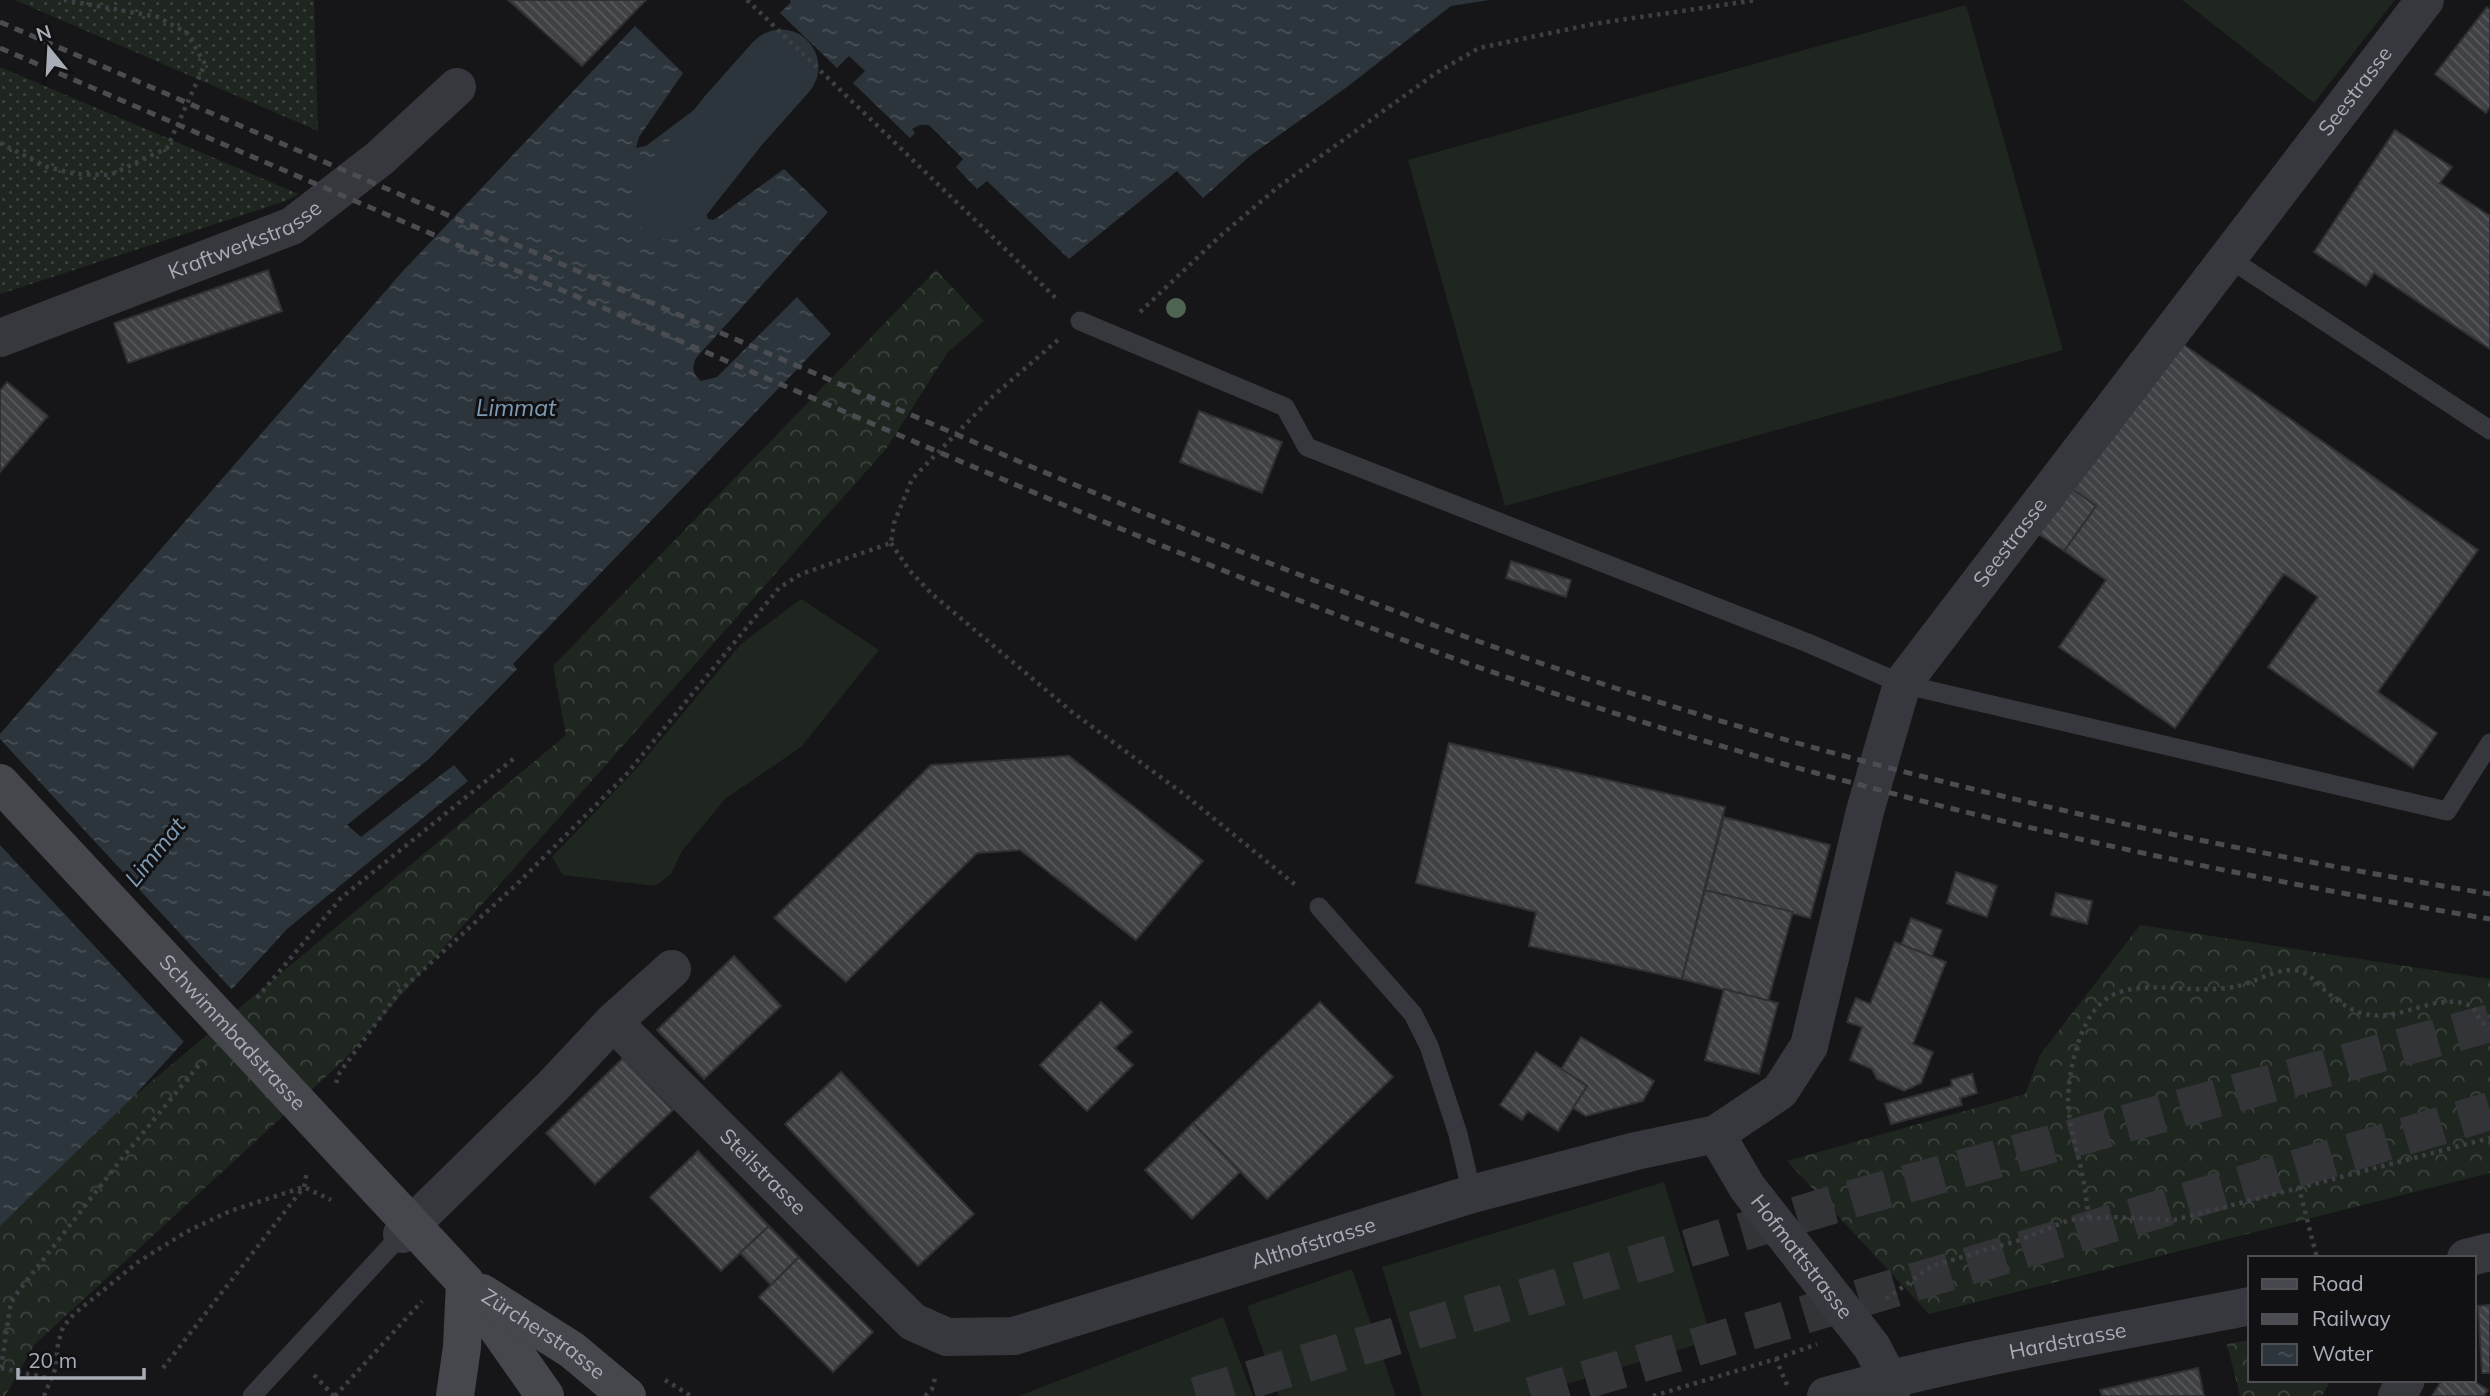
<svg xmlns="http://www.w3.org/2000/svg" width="2490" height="1396" font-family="Mulish,sans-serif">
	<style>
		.grass { fill: url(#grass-dots) }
		.forest { fill: url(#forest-crowns) }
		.garden { fill: #1e261f }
		.water { fill: url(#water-ripples) }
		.pier { fill: #161618 }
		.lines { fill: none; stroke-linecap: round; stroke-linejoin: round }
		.river { stroke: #2c353c; stroke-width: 75 }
		.building { fill: url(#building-back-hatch); stroke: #303034; stroke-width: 2 }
		.motorway-tunnel { stroke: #333438; stroke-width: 38; stroke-dasharray: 38 19; stroke-linecap: butt }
		.path { stroke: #3d3f44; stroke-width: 4.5; stroke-dasharray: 3.5 5; stroke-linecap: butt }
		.service { stroke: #37383d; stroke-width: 19 }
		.minor { stroke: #37383d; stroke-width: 38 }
		.secondary { stroke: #45474d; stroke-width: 38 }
		.rail { stroke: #4a4c52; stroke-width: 5; stroke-dasharray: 9 7; stroke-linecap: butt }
		.tree { fill: #506452 }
		.labels { text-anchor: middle; stroke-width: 6; stroke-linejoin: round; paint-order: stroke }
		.street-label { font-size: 21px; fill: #a8adb8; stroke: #111113 }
		.water-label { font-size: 23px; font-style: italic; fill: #7f9bb3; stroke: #111113 }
	</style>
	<defs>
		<pattern id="grass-dots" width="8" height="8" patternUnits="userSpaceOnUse" patternTransform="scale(1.75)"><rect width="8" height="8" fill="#1e261f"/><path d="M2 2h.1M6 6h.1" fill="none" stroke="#3c433d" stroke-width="1.8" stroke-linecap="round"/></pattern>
		<pattern id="forest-crowns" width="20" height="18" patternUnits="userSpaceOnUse" patternTransform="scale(1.75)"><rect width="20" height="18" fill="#1e261f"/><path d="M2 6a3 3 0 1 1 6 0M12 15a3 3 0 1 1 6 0" fill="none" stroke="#3c433d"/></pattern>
		<pattern id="water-ripples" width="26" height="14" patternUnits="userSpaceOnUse" patternTransform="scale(1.75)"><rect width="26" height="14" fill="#2c353c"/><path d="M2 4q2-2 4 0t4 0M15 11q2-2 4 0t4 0" fill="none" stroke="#485056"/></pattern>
		<pattern id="building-back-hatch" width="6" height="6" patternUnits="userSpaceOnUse" patternTransform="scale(1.75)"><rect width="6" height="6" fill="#404145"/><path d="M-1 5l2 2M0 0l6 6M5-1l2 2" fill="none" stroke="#595a5e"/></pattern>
	</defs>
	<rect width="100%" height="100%" fill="#161618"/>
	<!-- grass -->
	<g class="grass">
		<path d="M15,0H314L318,131Z"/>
		<path d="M0,67L299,194L283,202L0,294Z"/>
	</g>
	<!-- forest -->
	<g class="forest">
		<path d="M936,270L984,321L948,352L886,449L344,1060L35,1344L5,1396H0V1226L134,1096L566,735L553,666Z"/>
		<path d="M2140,925L2490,979V1173L1929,1314L1787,1161L2025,1094L2040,1055Z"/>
		<path d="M2250,1340V1380H2331L2322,1396H2240L2227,1344Z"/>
	</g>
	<!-- garden -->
	<g class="garden">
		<path d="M2182,0H2395L2314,103Z"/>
		<path d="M1966,5L2063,350L1505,506L1408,160Z"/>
		<path d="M801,599L879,650L801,747L725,799L682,851L671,874L655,886L563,875L552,857L637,768L741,644Z"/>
		<path d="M1664,1182L1712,1340L1527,1396H1422L1382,1267Z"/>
		<path d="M1352,1269L1396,1396H1279L1247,1306Z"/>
		<path d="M1223,1317L1253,1396H1019Z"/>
	</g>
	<!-- water -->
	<g class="water">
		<path d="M790,0H1489L1451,6L1347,87L1251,155L1203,198L1177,171L1069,259L987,181L977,189L956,167L963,159L929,125C921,124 918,125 912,129L915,133L910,138L853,83L865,71L849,56L837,68L780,13L791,2Z"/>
		<path d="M635,26L683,73L639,137L636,148L646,146L710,98L756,143L710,208L706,213L708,219L713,220L718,217L784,169L828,212L696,358C692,369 692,373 701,381L717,377L797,297L831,334L513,664L517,669L429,759L347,825L361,837L454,765L468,781L287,929L134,1096L0,1226V734L402,272Z"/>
	</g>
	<!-- pier -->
	<path class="pier" d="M0,739L234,992L186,1044L0,845Z"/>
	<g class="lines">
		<!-- river -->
		<path class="river" d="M669,202L733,121L781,67"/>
	</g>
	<!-- building -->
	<g class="building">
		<path d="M508,0H646L582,66Z"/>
		<path d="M2487,7L2490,10V107L2486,113L2435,74Z"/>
		<path d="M2395,130L2452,167L2440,183L2490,216V349L2374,273L2366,286L2314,252Z"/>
		<path d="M268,270L282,311L128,363L114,323Z"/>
		<path d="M2177,340L2478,550L2378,692L2437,733L2413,768L2268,667L2318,597L2284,574L2175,728L2059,647L2106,580L2064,551L2096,506L2072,489Z"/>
		<path d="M7,382L48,416L0,472V391Z"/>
		<path d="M1199,411L1282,442L1262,493L1180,462Z"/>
		<path d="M2067,485L2096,506L2064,551L2034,531Z"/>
		<path d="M1511,561L1571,580L1566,597L1506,578Z"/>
		<path d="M1449,743L1725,807L1682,979L1529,946L1536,912L1416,883Z"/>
		<path d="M1069,756L1203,861L1136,940L1020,850L977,853L846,982L774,918L931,765Z"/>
		<path d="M1724,817L1830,845L1810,918L1705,890Z"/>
		<path d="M1956,872L1997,886L1987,917L1947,903Z"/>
		<path d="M1705,890L1793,912L1768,1001L1682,979Z"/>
		<path d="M2056,893L2092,901L2087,924L2051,915Z"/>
		<path d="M1911,918L1942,930L1932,956L1901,945Z"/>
		<path d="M1895,942L1946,962L1913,1044L1933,1052L1921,1083L1904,1091L1877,1079L1872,1069L1850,1060L1862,1027L1847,1022L1851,1010L1856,998L1870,1004Z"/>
		<path d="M734,956L781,1006L704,1079L657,1030Z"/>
		<path d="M1724,989L1778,1003L1759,1074L1705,1060Z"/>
		<path d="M1101,1002L1132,1032L1115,1048L1133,1065L1087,1111L1040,1065Z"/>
		<path d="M1320,1002L1393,1077L1267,1199L1193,1123Z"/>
		<path d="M1581,1037L1654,1081L1643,1101L1586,1116L1573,1108L1587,1086L1561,1069Z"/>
		<path d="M1536,1052L1587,1086L1558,1131L1528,1111L1522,1120L1500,1105Z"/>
		<path d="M623,1058L673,1110L595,1184L546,1133Z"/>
		<path d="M841,1072L974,1214L918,1266L785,1124Z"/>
		<path d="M1972,1074L1977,1093L1960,1098L1962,1105L1891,1124L1885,1104L1952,1086L1951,1080Z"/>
		<path d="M1193,1123L1240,1172L1192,1219L1145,1170Z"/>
		<path d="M698,1151L769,1226L721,1271L650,1197Z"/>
		<path d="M769,1226L799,1257L771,1285L740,1253Z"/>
		<path d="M799,1257L873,1332L833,1372L759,1297Z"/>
		<path d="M2490,1305V1373H2482L2478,1306Z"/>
		<path d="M2198,1368L2204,1396H2102L2100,1390Z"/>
		<path d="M2442,1380H2472L2488,1390L2484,1396H2432Z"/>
	</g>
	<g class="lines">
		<!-- motorway-tunnel -->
		<g class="motorway-tunnel">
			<path d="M1196,1396L1852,1199L2490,1023"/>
			<path d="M1531,1396L2490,1111"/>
		</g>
		<!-- path -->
		<g class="path">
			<path d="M747,0L1059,301"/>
			<path d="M0,143L47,167L75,174L110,175L167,148L205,64L187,33L158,17L64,0"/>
			<path d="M1140,312L1218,238L1278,187L1436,73L1479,48L1593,24L1757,0"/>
			<path d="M891,543L910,571L932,594L1072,712L1185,795L1298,887"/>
			<path d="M257,998L341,898L517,756"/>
			<path d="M336,1083L340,1072L400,991L517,884L625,776L779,588L801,574L891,543L894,523L912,479L993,396L1059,339"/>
			<path d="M2299,1188L2490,1138"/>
			<path d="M2089,1218C2086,1198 2084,1179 2079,1160C2075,1142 2069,1123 2068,1103C2068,1069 2081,1006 2117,993C2147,982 2181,991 2212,989C2220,989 2230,988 2238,986C2256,982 2280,966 2299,971C2311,974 2319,986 2328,993C2339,1002 2351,1011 2365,1014C2401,1023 2439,989 2473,1007L2481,1022L2490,1028"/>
			<path d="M1886,1299L1932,1266L2020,1240L2069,1220L2111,1217L2174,1220L2299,1188L2317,1258"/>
			<path d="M1776,1359L1817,1344"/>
			<path d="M1,1368L11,1301L123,1157L203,1060"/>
			<path d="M1,1368L52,1379"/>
			<path d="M163,1368L304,1187L307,1171"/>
			<path d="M314,1375L334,1396"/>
			<path d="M665,1380L691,1396"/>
			<path d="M44,1396L56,1367L58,1343L63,1327L74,1314L138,1262L186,1232L230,1211L304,1187L331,1200"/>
			<path d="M335,1396L422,1301"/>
			<path d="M925,1396L932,1389L936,1375"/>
			<path d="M1653,1396L1776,1359L1787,1385"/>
		</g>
		<!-- service -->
		<g class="service">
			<path d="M2227,257L2490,430"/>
			<path d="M1080,321L1285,407L1307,447L1808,643L1902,684L2447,811L2490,743"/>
			<path d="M1319,907L1413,1014L1429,1046L1458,1134L1472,1194"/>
			<path d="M252,1396L402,1234"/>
		</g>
		<!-- minor -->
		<g class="minor">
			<path id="s1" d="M0,338L292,226L380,158L457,87"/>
			<path id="s2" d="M613,1022L913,1322L947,1337L1014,1336L1472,1194L1636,1151L1716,1134L1780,1091L1809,1046L1865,811L1902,684L2425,0"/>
			<path id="s3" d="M1716,1134L1747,1187L1872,1347L1888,1378L1891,1396"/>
			<path d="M402,1234L553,1086L613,1022L672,969"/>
			<path d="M2466,1258L2490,1252"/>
			<path id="s4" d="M1826,1396C1966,1357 2108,1334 2250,1306"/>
			<path d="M2397,1396L2406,1380"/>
		</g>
		<!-- secondary -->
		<g class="secondary">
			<path id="s5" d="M0,783L465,1282L545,1396"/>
			<path id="s6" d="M482,1293L572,1350L627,1396"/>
			<path d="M455,1396L462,1347L465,1282"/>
		</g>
		<!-- rail -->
		<g class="rail">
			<path d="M0,22L1032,467C1256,560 1482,649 1714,719C1969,795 2228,850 2490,894"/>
			<path d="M0,48C265,162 529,276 794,390C1043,497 1291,604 1547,691C1854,794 2171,866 2490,919"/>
		</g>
	</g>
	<!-- trees -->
	<circle class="tree" cx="1176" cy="308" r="10"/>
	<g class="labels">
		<!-- street labels -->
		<g class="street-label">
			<text dy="7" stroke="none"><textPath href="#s2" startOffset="2510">Seestrasse</textPath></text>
			<text dy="7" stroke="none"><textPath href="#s1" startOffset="264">Kraftwerkstrasse</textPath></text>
			<text dy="7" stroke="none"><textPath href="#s2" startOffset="1942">Seestrasse</textPath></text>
			<text dy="7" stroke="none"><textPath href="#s5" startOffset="341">Schwimmbadstrasse</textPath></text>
			<text dy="7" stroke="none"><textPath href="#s2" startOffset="212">Steilstrasse</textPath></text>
			<text dy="7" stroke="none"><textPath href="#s2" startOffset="842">Althofstrasse</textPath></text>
			<text dy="7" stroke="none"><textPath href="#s3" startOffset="150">Hofmattstrasse</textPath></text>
			<text dy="7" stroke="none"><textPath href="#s6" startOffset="74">Zürcherstrasse</textPath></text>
			<text dy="7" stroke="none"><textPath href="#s4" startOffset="248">Hardstrasse</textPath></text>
		</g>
		<!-- water labels -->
		<g class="water-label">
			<text x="516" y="416">Limmat</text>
			<text transform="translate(155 852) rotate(-51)" y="8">Limmat</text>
		</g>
	</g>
	<!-- legend -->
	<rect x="2248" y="1256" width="228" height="126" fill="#111113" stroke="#4d4f55" stroke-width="2"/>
	<rect x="2262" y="1279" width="35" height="10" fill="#45474d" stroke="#4d4f55" stroke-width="2"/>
	<text x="2312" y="1291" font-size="21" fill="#a8adb8">Road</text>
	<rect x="2262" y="1314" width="35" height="10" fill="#4a4c52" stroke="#4d4f55" stroke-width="2"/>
	<text x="2312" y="1326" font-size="21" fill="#a8adb8">Railway</text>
	<rect x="2262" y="1344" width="35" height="21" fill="url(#water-ripples)" stroke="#4d4f55" stroke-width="2"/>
	<text x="2312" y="1361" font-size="21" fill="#a8adb8">Water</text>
	<!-- north arrow -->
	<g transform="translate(49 49) rotate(342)" stroke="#111113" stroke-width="5" paint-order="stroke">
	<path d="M0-5L12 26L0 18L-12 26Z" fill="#a8adb8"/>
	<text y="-10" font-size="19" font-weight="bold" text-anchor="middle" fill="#a8adb8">N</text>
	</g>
	<!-- scale -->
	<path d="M18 1368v10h126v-10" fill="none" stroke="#a8adb8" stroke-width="3.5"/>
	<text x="28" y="1368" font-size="21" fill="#a8adb8" stroke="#111113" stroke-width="5" paint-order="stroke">20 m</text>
</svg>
